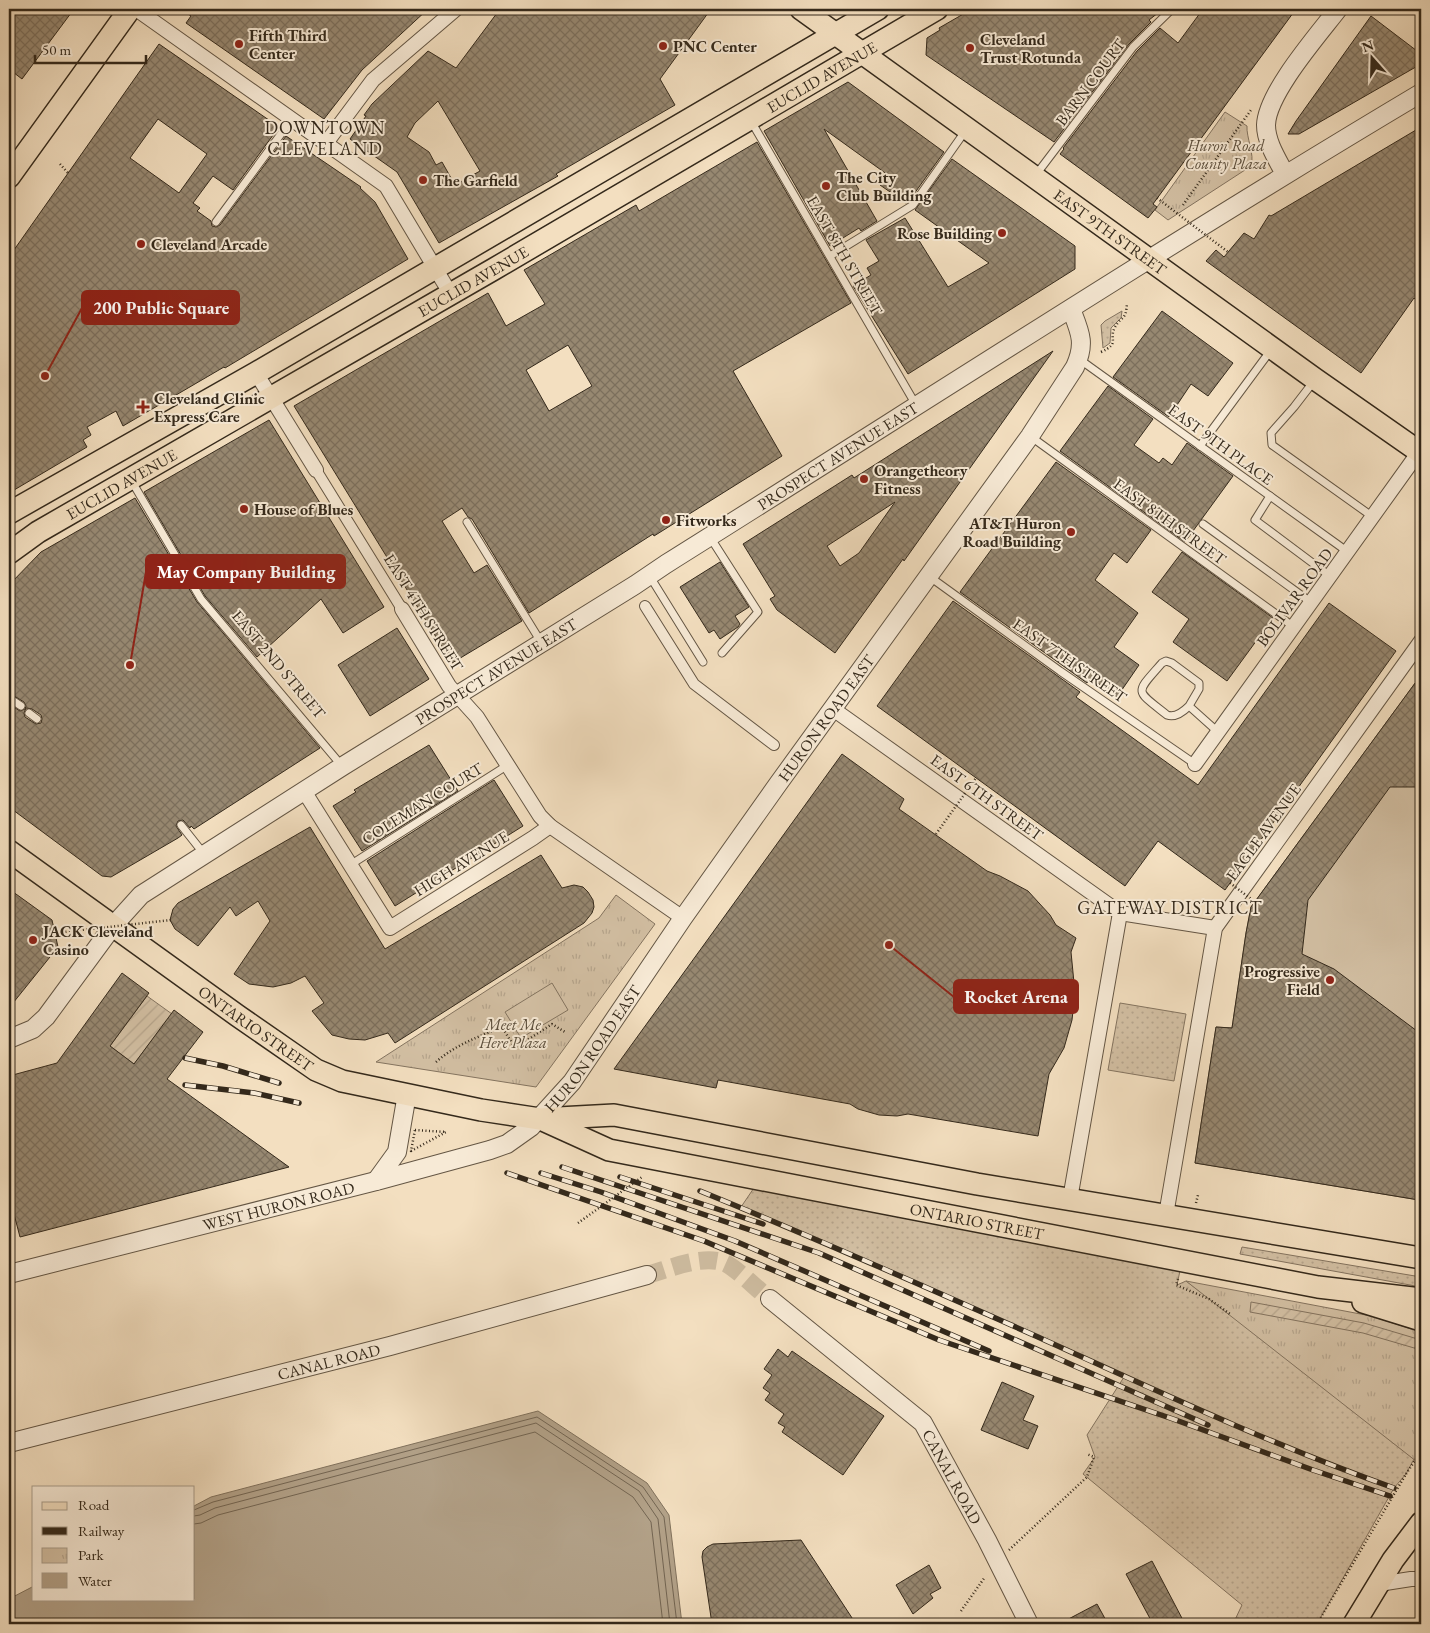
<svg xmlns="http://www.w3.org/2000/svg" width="1430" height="1633" font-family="'EB Garamond',serif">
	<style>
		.grass { fill: url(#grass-dots); stroke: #847460 }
		.park { fill: url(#park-tufts); stroke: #847460 }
		.garden { fill: url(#garden-furrows); stroke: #847460 }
		.pitch { fill: #d3c0a4; stroke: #847460 }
		.water { fill: #b2a188; stroke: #80715c }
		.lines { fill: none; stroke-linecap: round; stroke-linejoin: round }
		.shore { stroke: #736552; stroke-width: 1 }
		.building { fill: url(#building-cross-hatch); stroke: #34291b; fill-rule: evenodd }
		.tertiary-tunnel { stroke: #cdbb9f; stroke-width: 18; stroke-dasharray: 18 9; stroke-linecap: butt }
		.service-casing { stroke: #645644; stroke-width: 9 }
		.pedestrian-casing { stroke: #645644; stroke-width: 12 }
		.minor-casing { stroke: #645644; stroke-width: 16 }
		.tertiary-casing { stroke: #645644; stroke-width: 20 }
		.primary-casing { stroke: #34291b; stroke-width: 24 }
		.path { stroke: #34291b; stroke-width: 2.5; stroke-dasharray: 1 2.5; stroke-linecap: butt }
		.service { stroke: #f7ead6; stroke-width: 7 }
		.pedestrian { stroke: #f7ead6; stroke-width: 10 }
		.minor { stroke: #f7ead6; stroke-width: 14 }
		.tertiary { stroke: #f7ead6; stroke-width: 18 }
		.primary { stroke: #f3dfc0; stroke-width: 21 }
		.rail-casing { stroke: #34291b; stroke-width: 5.5 }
		.rail { stroke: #f7ead6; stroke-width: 4; stroke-dasharray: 11; stroke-linecap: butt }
		.path-bridge { stroke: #34291b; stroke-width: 2.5; stroke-dasharray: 1 2.5; stroke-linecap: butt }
		.poi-dot { fill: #8f2418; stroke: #f7ead6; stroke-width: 2 }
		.labels { text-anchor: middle; stroke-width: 4; stroke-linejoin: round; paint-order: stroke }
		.poi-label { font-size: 16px; font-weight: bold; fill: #34291b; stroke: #f7ead6; text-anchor: start }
		.street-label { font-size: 16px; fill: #34291b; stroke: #f7ead6 }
		.park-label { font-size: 16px; font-style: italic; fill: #5c4f3d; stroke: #f7ead6 }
		.neighbourhood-label { font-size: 18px; letter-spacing: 1px; fill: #34291b; stroke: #f7ead6 }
		.leader { fill: none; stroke: #8f2418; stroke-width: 2 }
		.callout-dot { fill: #8f2418; stroke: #f7ead6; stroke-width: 2 }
		.callout { fill: #8f2418; stroke: #8f2418; stroke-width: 2 }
		.callout-label { font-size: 18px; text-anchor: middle; font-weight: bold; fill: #fff }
	</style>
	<defs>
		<pattern id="grass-dots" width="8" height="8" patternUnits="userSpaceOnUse" patternTransform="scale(1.25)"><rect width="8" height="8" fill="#d3c0a4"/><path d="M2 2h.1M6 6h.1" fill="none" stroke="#b6a58d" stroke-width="1.8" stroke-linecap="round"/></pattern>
		<pattern id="park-tufts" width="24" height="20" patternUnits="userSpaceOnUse" patternTransform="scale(1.25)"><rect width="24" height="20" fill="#d3c0a4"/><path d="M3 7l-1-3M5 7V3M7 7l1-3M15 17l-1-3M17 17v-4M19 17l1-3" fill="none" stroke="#b6a58d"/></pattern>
		<pattern id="garden-furrows" width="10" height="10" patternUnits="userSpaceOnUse" patternTransform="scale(1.25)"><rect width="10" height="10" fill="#d3c0a4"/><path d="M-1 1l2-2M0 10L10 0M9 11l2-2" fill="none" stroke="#b6a58d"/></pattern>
		<pattern id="building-cross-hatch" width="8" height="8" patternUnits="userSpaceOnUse" patternTransform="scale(1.25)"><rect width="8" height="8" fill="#978871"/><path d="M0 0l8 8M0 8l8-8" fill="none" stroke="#7c6f5c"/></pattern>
	</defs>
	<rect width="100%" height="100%" fill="#f3dfc0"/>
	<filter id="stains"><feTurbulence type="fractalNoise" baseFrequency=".004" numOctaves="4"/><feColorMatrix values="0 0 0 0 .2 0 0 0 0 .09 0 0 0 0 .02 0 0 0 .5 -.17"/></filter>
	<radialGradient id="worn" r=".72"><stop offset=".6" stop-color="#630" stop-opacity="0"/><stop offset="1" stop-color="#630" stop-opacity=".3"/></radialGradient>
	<!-- grass -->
	<g class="grass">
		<path d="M1122,311L1121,318L1111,328L1110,343L1103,348L1101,325L1105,321Z"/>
		<path d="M1120,1003L1186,1014L1174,1081L1108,1070Z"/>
		<path d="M760,1179L1182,1261L1177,1285L1186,1281L1230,1314L1414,1459L1406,1474L1394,1488L1317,1624H1233L1242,1605L1083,1474L1095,1457L1087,1435L1124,1377L741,1207Z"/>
		<path d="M1242,1247L1421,1277V1287L1240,1254Z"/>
	</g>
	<!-- park -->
	<g class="park">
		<path d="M1225,112L1247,126C1246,136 1255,157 1251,164C1251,165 1246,170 1245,170L1168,220L1155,210Z"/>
		<path d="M616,895L655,924L536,1087L376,1062L599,918Z"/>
		<path d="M1186,1281L1371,1316L1421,1332V1465Z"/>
	</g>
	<!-- garden -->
	<g class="garden">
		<path d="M147,996L172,1014L134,1064L110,1046Z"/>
		<path d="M1251,1302L1364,1323L1421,1340V1350L1363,1333L1250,1312Z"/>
	</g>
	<!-- pitch -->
	<g class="pitch">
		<path d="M1421,675V1190L1419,1200L1195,1163L1216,1027L1232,1028L1246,933L1251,907Z"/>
		<path d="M552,983L568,1010L521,1038L505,1012Z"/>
	</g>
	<!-- water -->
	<path class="water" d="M538,1411L647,1483L669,1515L682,1624H9V1599L34,1586V1599H194V1506L211,1497Z"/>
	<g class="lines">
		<!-- shore -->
		<g class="shore">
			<path d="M194,1510L213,1502L537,1417L643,1487L664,1517L677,1624"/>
			<path d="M194,1516L200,1515L215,1508L536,1423L639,1491L658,1519L670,1624"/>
			<path d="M194,1524L201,1523L218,1515L535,1432L633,1497L651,1522L663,1624"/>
		</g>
	</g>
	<!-- building -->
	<g class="building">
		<path d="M9,9H74L22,79L9,69Z"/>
		<path d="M181,9H428L362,70L324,119L186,23L191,16Z"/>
		<path d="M500,9H711L660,79L675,105L556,174L558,176L439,243L397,172L350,139L366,116L364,115L372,104L428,51L456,68ZM438,101L480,171L455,185L442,162L436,165L429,152L407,137L415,123Z"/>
		<path d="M972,9H1163L1149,20L1151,22L1129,44L1054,142L926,55L927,38L940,30L939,28Z"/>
		<path d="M1203,9H1296L1153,204L1157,207L1148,218L1060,154L1064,149L1063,148L1137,51L1160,28L1178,43Z"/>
		<path d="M1371,16L1421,54V64L1299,134H1288L1296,121Z"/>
		<path d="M159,44L279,127L233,190L213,176L193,203L200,208L197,211L211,221L212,226L216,227L220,225L286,136L361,187L360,188L375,202L408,259L225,368L224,367L123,426L116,411L87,427L91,435L83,440L87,447L9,493V257ZM158,119L207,154L179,193L130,158Z"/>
		<path d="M848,82L944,152L909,201L906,203L880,185L888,175L824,129L877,221L861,231L859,228L830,246L764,131Z"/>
		<path d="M1421,127V304L1414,298L1361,373L1206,261L1216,250L1224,257L1244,233L1254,239L1269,215L1271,216Z"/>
		<path d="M757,142L851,303L733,371L782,456L654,536L653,534L529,613L472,519L468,517L462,508L442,521L474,573L487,565L522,621L452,663L294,406L488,293L506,326L545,304L524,270L636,205L639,211ZM568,345L592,386L549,411L526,370Z"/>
		<path d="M952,159L1075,246V269L908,374L853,286L871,275L867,268L879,261L866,240L905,218L948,287L989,263L915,210Z"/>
		<path d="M1162,311L1233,363L1208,396L1191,384L1169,417L1113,377Z"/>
		<path d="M1053,351L904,561L903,559L835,653L777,610L770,599L775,596L743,544L852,475L854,478ZM895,502L859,553L840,566L827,546Z"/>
		<path d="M1108,386L1153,419L1134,445L1159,463L1163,458L1172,465L1187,443L1233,476L1185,542L1060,451Z"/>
		<path d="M269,420L384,607L343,633L321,599L257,657L205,596L144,492Z"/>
		<path d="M1056,462L1151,530L1127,563L1114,553L1095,580L1138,613L1114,647L1139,665L1117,697L1091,678L1087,683L960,592Z"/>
		<path d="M135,498L197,602L320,748L194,829L191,826L190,828L183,820L178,821L176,826L182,835L178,838L111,877L102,876L9,807V704L20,711L25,709L26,706L24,702L9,693V585L41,552ZM26,708L32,709L41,715L42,719L41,723L36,724L25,717L24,713Z"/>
		<path d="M1182,552L1273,618L1227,681L1173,642L1189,619L1152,592Z"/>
		<path d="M720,562L749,607L735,616L740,624L738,627L720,639L714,630L709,633L680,587Z"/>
		<path d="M953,601L1080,692L1076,697L1198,785L1329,603L1396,651L1225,890L1158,841L1125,886L877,706Z"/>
		<path d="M397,628L429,679L370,716L338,665Z"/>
		<path d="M1421,675V787H1390L1308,900L1302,954L1334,969L1421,1034V1190L1419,1200L1195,1163L1216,1027L1232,1028L1246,933L1251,907Z"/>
		<path d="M429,745L458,791L362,851L333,806L356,792L354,790Z"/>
		<path d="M842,754L904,799L899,809L987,871L1000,876L1028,891L1050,915L1056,925L1076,938L1071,952L1075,993L1072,1020L1064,1048L1049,1074L1038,1136L908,1114L897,1116L879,1115L858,1109L850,1104L718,1080L716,1088L614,1069Z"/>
		<path d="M494,780L523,826L395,906L367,861Z"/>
		<path d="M310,827L385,949L541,855L562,888L574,885L583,887L588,892L593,900L594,907L592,913L584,923L395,1043L388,1033L365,1040L349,1039L332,1035L312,1011L324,1003L305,976L291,983L273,987L249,984L234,974L270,921L258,901L236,916L230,907L198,946L175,929L170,920L173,909L178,903Z"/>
		<path d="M9,889L52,920L58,947L9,1008Z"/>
		<path d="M122,973L149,993L110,1046L134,1064L174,1010L203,1032L167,1079L289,1167L20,1237L9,1195V1076L57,1063Z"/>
		<path d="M778,1349L788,1357L792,1351L884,1416L843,1475L782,1432L785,1427L778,1423L784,1414L765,1400L770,1393L763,1388L772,1375L764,1369Z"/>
		<path d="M1002,1382L1034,1396L1023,1420L1038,1426L1028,1449L981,1430Z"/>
		<path d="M801,1540L856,1624H712L702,1557L703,1551L707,1547L713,1544Z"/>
		<path d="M1152,1561L1185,1624H1153L1126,1574Z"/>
		<path d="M929,1565L941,1588L930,1594L933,1598L913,1614L896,1585Z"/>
		<path d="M1097,1604L1108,1624H1059Z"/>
	</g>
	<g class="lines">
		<!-- tertiary-tunnel -->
		<path class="tertiary-tunnel" d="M647,1275C669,1269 705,1253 727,1264C739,1271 758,1290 770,1299"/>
		<defs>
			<g id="service">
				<path d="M751,121L916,405"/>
				<path d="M1035,176L1133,47L1172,9"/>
				<path d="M216,222L292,119"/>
				<path d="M830,256L913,205L966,130"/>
				<path d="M1079,359L1348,552"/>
				<path d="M1314,381L1294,407L1271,433L1272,445L1373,517"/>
				<path d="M1030,436L1294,627"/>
				<path d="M1200,446L1271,350"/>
				<path d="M131,480L201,599L342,766"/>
				<path d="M1270,496L1255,520L1330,576"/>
				<path d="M467,522L541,642"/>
				<path d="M1203,524L1312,603"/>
				<path d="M710,537L758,612L722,653"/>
				<path d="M649,575L703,662"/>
				<path d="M930,577L1060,671L1195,764"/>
				<path d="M9,698L21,706"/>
				<path d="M1189,706L1199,689V683L1172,663L1166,661L1162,663C1135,694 1134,689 1167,715C1175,718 1183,712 1189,706L1218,732"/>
				<path d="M29,713L37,719"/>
				<path d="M181,825L204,854"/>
				<path d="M350,865L508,765"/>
			</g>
			<g id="pedestrian">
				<path d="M316,470L402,609"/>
				<path d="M645,606L694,684L774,745"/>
			</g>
			<g id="minor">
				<path d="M136,9L386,186L450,293"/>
				<path d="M326,143L373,80L456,9"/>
				<path d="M256,373L316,470"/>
				<path d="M402,609L449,686L477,717L540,816L550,826L683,918"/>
				<path d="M833,709L1120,913L1215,928"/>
				<path d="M1195,764L1421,449"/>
				<path d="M304,791L390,928L533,838L550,826"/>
				<path d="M1070,1199L1120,913"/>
				<path d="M1166,1215L1215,928L1421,641"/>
				<path d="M1379,1584L1411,1579H1421"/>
			</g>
			<g id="tertiary">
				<path d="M1285,174C1277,159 1266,142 1266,125C1267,93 1318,35 1338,9"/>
				<path id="s1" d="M9,1039L33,1029L46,1017L113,926L141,895L343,766L635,585L666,564C918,406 1166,245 1421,93"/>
				<path d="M376,1181L397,1152L407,1094"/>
				<path id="s2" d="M9,1274L380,1180L490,1150L507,1144L531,1127L572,1082L683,918L778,784L1030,436L1075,367C1086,343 1080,332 1071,309"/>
				<path id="s3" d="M770,1299L923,1423L987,1540L1029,1624"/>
				<path id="s4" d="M9,1443L390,1346L647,1275"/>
			</g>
			<g id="primary">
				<path id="s5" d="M801,9L1315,379L1421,453"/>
				<path d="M9,177L130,9"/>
				<path d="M9,513L256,373L878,9"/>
				<path id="s6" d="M9,553L38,532L494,269L937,9"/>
				<path id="s7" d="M9,851L238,1016L316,1070L342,1081L481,1110L540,1119L614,1115L977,1184L1421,1258"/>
				<path id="s8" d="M545,1121L609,1150L1318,1287L1421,1299"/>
				<path d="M1363,1302L1421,1320"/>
				<path d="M1354,1624L1393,1560L1421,1523"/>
			</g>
		</defs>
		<!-- service casing -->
		<use href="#service" class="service-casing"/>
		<!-- pedestrian casing -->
		<use href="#pedestrian" class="pedestrian-casing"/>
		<!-- minor casing -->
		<use href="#minor" class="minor-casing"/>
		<!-- tertiary casing -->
		<use href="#tertiary" class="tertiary-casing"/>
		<!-- primary casing -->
		<use href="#primary" class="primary-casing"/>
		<!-- path -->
		<g class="path">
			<path d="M9,73L12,75"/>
			<path d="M9,114L10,115"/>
			<path d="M60,164L68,173"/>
			<path d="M1183,205L1251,110"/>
			<path d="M1101,352C1121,343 1108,340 1115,327C1122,315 1126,321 1127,303"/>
			<path d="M436,1062C455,1045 478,1037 502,1027L515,1048L552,1024L565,1032"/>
			<path d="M415,1130L446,1132L411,1151Z"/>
			<path d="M1196,1203L1198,1195"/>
			<path d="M1178,1279L1176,1285L1209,1299L1230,1314"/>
			<path d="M1406,1474L1420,1453"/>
			<path d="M1009,1550L1087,1477L1094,1457L1087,1454"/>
			<path d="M961,1611L985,1577"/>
		</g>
		<!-- service -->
		<use href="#service" class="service"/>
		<!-- pedestrian -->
		<use href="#pedestrian" class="pedestrian"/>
		<!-- minor -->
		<use href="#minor" class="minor"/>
		<!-- tertiary -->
		<use href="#tertiary" class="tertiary"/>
		<!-- primary -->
		<use href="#primary" class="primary"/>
		<defs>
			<g id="rail">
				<path d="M185,1058L223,1066L279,1083"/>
				<path d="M185,1085L254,1093L299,1103"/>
				<path d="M562,1167L819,1253L1208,1425"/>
				<path d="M507,1173L704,1241L939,1340L1173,1419L1313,1470L1390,1496"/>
				<path d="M541,1173L601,1192L735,1241L989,1351"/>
				<path d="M620,1177L763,1224"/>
				<path d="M700,1191C813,1237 926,1287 1038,1337C1155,1390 1272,1445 1394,1488"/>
			</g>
		</defs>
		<!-- rail casing -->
		<use href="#rail" class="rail-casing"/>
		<!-- rail -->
		<use href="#rail" class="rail"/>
		<!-- path-bridge -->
		<g class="path-bridge">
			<path d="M1157,198L1228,252"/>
			<path d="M936,834L976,778"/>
			<path d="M1230,883L1255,902"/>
			<path d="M55,933L171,920"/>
			<path d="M578,1223L642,1177"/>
			<path d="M1317,1624L1406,1474"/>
		</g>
	</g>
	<!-- markers -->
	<g class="poi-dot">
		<circle cx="239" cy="44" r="5"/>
		<circle cx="663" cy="46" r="5"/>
		<circle cx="970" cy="48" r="5"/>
		<circle cx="423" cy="180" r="5"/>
		<circle cx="826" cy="186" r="5"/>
		<circle cx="1002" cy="233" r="5"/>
		<circle cx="141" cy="244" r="5"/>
		<path d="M140.5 399.5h5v5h5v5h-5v5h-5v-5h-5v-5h5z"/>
		<circle cx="864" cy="479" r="5"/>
		<circle cx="244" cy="509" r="5"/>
		<circle cx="666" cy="520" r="5"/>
		<circle cx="1071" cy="532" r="5"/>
		<circle cx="33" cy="940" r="5"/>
		<circle cx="1330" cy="980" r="5"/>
	</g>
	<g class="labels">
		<!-- poi labels -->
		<g class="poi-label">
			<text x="249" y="41">Fifth Third<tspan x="249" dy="18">Center</tspan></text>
			<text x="980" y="45">Cleveland<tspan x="980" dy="18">Trust Rotunda</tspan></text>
			<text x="673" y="52">PNC Center</text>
			<text x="836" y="183">The City<tspan x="836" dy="18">Club Building</tspan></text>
			<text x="433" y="186">The Garfield</text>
			<text x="992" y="239" text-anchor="end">Rose Building</text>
			<text x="151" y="250">Cleveland Arcade</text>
			<text x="154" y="404">Cleveland Clinic<tspan x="154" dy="18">Express Care</tspan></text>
			<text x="874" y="476">Orangetheory<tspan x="874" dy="18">Fitness</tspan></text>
			<text x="254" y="515">House of Blues</text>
			<text x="676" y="526">Fitworks</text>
			<text x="1061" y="529" text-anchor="end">AT&amp;T Huron<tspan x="1061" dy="18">Road Building</tspan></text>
			<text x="43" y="937">JACK Cleveland<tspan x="43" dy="18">Casino</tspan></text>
			<text x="1320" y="977" text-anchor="end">Progressive<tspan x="1320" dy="18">Field</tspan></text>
		</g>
		<!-- street labels -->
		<g class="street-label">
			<text dy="6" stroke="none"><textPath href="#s6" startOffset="942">EUCLID AVENUE</textPath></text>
			<text transform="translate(1090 82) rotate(-53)" y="6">BARN COURT</text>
			<text dy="6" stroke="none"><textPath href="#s5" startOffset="381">EAST 9TH STREET</textPath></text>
			<text transform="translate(845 255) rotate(60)" y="6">EAST 8TH STREET</text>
			<text dy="6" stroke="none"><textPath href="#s6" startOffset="538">EUCLID AVENUE</textPath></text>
			<text transform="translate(1221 444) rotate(36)" y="6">EAST 9TH PLACE</text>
			<text dy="6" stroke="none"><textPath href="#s1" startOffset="1022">PROSPECT AVENUE EAST</textPath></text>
			<text dy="6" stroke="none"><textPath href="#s6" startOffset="132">EUCLID AVENUE</textPath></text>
			<text transform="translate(1170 521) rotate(36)" y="6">EAST 8TH STREET</text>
			<text transform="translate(1294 597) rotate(-54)" y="6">BOLIVAR ROAD</text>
			<text transform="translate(424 612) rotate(58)" y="6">EAST 4TH STREET</text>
			<text transform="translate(1070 660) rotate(35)" y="6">EAST 7TH STREET</text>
			<text transform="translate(279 664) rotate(50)" y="6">EAST 2ND STREET</text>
			<text dy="6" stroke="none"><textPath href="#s1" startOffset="618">PROSPECT AVENUE EAST</textPath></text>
			<text dy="6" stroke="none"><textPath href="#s2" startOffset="1049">HURON ROAD EAST</textPath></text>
			<text transform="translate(987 797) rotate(36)" y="6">EAST 6TH STREET</text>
			<text transform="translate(422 803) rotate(-32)" y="6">COLEMAN COURT</text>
			<text transform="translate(1263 832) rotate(-54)" y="6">EAGLE AVENUE</text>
			<text transform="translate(461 863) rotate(-32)" y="6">HIGH AVENUE</text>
			<text dy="6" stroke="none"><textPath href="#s7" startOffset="304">ONTARIO STREET</textPath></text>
			<text dy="6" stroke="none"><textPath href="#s2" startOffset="644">HURON ROAD EAST</textPath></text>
			<text dy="6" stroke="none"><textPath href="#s2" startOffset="278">WEST HURON ROAD</textPath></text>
			<text dy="6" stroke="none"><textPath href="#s8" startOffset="445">ONTARIO STREET</textPath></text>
			<text dy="6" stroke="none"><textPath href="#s4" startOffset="330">CANAL ROAD</textPath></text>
			<text dy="6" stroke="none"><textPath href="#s3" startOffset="258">CANAL ROAD</textPath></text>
		</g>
		<!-- park labels -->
		<g class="park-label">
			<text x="1226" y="151">Huron Road<tspan x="1226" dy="18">County Plaza</tspan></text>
			<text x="513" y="1030">Meet Me<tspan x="513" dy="18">Here Plaza</tspan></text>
		</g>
		<!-- neighbourhood labels -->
		<g class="neighbourhood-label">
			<text x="325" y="134">DOWNTOWN<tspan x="325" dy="21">CLEVELAND</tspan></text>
			<text x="1170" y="914">GATEWAY DISTRICT</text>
		</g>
	</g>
	<!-- callouts -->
	<path class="leader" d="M45 376L82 308M130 665L146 572M889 945L954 997"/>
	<g class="callout-dot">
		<circle cx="45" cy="376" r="5"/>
		<circle cx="130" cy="665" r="5"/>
		<circle cx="889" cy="945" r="5"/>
	</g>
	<g class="callout">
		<rect x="82" y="291" width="157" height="33" rx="5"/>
		<rect x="146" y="555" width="199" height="33" rx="5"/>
		<rect x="954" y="980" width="124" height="33" rx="5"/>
	</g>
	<g class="callout-label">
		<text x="161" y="314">200 Public Square</text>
		<text x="246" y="578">May Company Building</text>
		<text x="1016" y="1003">Rocket Arena</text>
	</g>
	<!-- margin -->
	<rect width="1430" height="1633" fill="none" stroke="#f3dfc0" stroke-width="30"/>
	<rect x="10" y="10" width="1410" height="1613" fill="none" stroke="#34291b" stroke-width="2.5"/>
	<rect x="15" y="15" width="1400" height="1603" fill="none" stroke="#34291b"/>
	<!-- legend -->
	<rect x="32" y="1486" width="162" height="115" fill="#f7ead6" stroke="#a99d8b"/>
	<rect x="42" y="1502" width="25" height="8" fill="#f3dfc0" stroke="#a99d8b"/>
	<text x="78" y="1510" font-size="15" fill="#34291b">Road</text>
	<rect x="42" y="1527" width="25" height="8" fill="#34291b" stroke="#a99d8b"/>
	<text x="78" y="1536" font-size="15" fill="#34291b">Railway</text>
	<rect x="42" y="1548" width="25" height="15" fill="url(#park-tufts)" stroke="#a99d8b"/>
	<text x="78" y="1560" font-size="15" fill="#34291b">Park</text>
	<rect x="42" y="1573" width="25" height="15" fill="#b2a188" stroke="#a99d8b"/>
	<text x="78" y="1586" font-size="15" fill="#34291b">Water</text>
	<!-- north arrow -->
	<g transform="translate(1372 58) rotate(340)" stroke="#f7ead6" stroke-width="4" paint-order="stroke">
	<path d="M0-4L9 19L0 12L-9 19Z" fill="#34291b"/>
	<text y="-8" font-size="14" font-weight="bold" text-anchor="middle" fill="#34291b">N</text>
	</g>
	<!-- scale -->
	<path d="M35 55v8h111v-8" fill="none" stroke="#34291b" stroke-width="2.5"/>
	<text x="42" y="55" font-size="15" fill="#34291b" stroke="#f7ead6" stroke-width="4" paint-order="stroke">50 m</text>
	<rect width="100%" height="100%" filter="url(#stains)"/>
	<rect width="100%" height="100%" fill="url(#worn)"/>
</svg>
